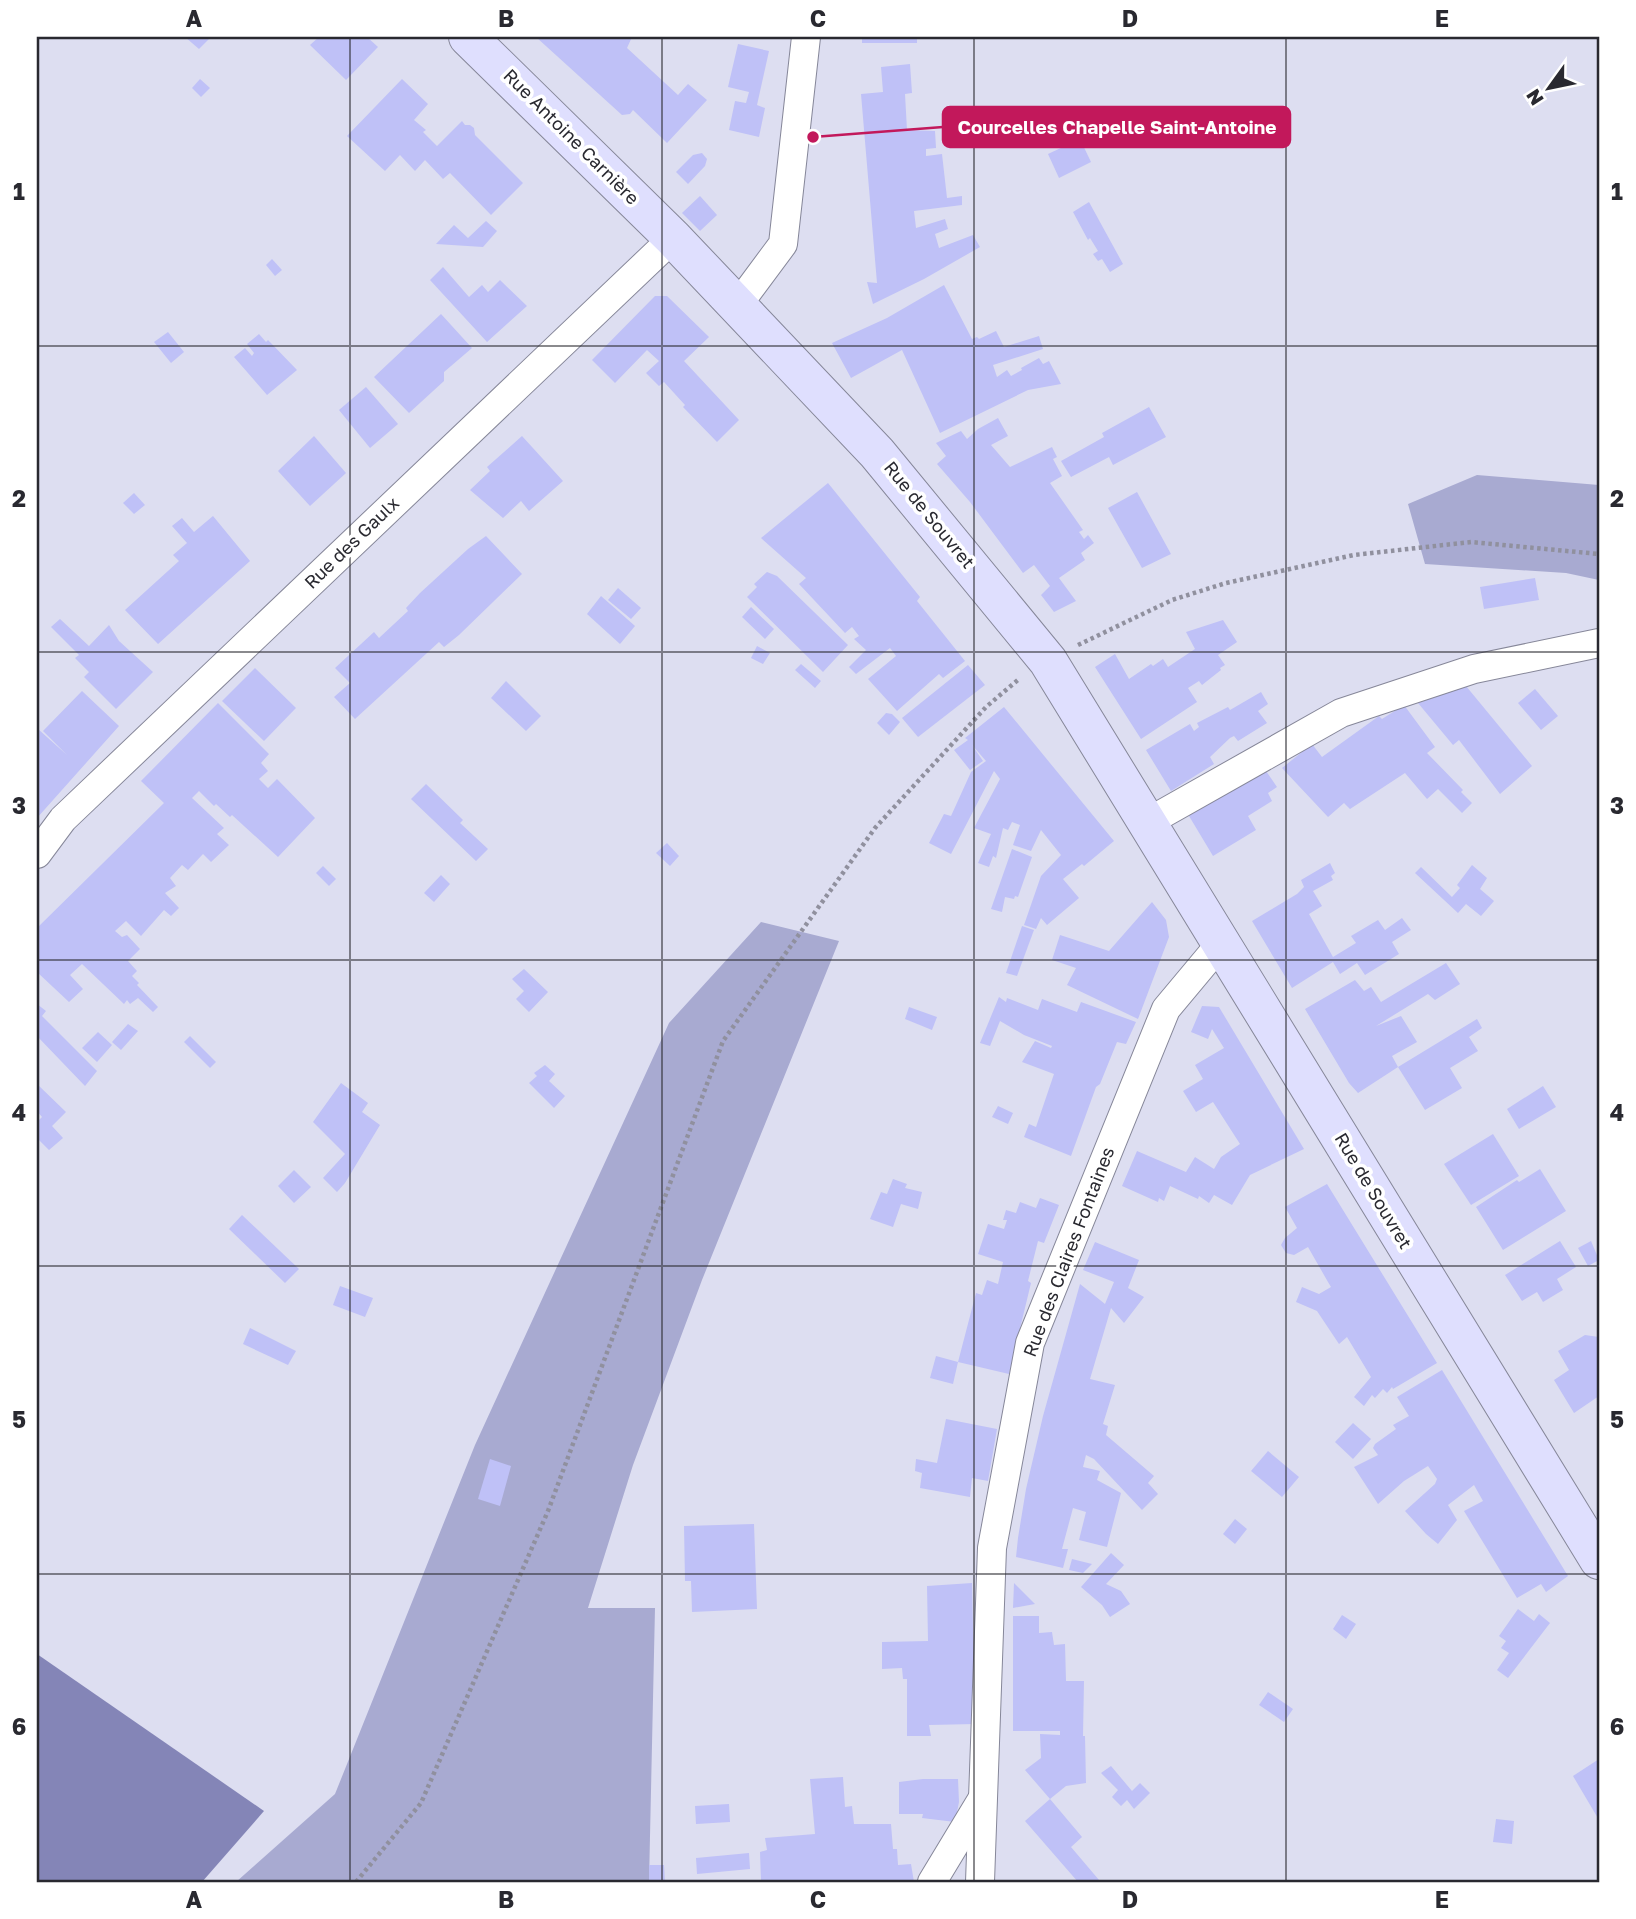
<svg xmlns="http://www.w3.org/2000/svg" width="1636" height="1919" font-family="'Golos Text',sans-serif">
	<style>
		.green { fill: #a8aad1 }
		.water { fill: #8485b7 }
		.building { fill: #bfc1f7 }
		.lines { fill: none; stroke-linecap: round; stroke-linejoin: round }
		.street-casing { stroke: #868799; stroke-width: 30 }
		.secondary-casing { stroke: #868799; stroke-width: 40 }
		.path { stroke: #90909e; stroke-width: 4.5; stroke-dasharray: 3.5 3.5; stroke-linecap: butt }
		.street { stroke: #fff; stroke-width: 28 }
		.secondary { stroke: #dfdffe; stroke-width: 38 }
		.grid { fill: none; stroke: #292930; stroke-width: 2; stroke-opacity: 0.55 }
		.labels { text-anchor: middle; stroke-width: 7; stroke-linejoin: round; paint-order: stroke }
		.street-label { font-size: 18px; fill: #292930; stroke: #fff }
		.leader { fill: none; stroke: #c2185b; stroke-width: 2.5 }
		.callout-dot { fill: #c2185b; stroke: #fff; stroke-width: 2.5 }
		.callout { fill: #c2185b; stroke: #c2185b; stroke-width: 2.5 }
		.callout-label { font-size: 19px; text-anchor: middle; font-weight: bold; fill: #fff }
		.neatline { fill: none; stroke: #292930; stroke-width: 2.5 }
		.grid-label { font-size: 23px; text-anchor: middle; font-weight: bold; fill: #292930 }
	</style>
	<rect width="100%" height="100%" fill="#dddef1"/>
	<!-- green -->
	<g class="green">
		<path d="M1477,475L1599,485V580L1566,573L1425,564L1408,504Z"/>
		<path d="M761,922L839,941L702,1280L633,1465L588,1608H655L649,1882H236L335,1794L475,1445L669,1023Z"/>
	</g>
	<!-- water -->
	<path class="water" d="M37,1654L264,1811L202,1882H37Z"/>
	<!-- building -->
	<g class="building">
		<path d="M185,37H206L209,39L199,49Z"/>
		<path d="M319,37H367L378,47L346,80L310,45Z"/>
		<path d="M536,37H614L617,39V37H632L627,48L678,95L688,84L707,100L667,143L633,110L630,114L622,115Z"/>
		<rect x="862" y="37" width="55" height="6"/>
		<path d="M738,44L769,51L757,105L765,108L759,137L729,130L735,101L746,103L749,92L728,87Z"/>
		<path d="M910,64L912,93L905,94L907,130L935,131L936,148L926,149V156L942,154L947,198L962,196V205L914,211L916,228L945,219L948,229L935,234L939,248L973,235L980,247L924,279L873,304L867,282L877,283L861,94L883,92L881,67Z"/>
		<path d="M200,79L210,88L201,97L192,88Z"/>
		<path d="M402,79L428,104L414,120L426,130L423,132L437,146L462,121L465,125H470L474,128L475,135L523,183L491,215L450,173L443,179L425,160L415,171L400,155L385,171L347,136Z"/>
		<path d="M1080,139L1091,162L1059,178L1048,154Z"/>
		<path d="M702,153L707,159L705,166L688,184L676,172L693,155Z"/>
		<path d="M700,196L717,215L700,231L682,213Z"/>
		<path d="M1089,202L1123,264L1110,272L1102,259L1098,261L1093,254L1098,251L1090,238L1088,240L1073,212Z"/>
		<path d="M486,221L497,231L483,247L436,244L454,225L468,238Z"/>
		<path d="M272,259L282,270L275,276L266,265Z"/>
		<path d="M443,267L469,297L482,285L488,292L500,280L527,306L487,342L430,280Z"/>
		<path d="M944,285L972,339L977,337L979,339L996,331L1004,347L1039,336L1043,349L993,365L997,377L1007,370L1011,376L1022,370L1021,368L1039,358L1043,364L1049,361L1061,384L1028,390L940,433L902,350L851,378L832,343L887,318Z"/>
		<path d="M655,296H667L709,337L684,361L739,420L717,442L683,407L685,405L664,382L659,386L646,373L659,361L647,350L615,383L592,360Z"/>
		<path d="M441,314L472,348L444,372V381L409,413L374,377Z"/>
		<path d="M168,332L184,352L171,363L154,342Z"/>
		<path d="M259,334L266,342L268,340L297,370L267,395L234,357L245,348L252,356L254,353L247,344Z"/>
		<path d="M366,387L398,424L370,448L339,410Z"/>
		<path d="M1149,407L1166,437L1113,465L1109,457L1071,477L1061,461L1104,437L1102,433Z"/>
		<path d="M998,418L1008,436L991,445L1010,467L1052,447L1057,457L1053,459L1062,476L1050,483L1083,530L1079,532L1084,539L1088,535L1094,543L1081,553L1085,560L1059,578L1076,601L1054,612L1041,595L1050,586L1034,565L1023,573L970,502L937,464L946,456L936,443L961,431L967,439L978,429Z"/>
		<path d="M314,436L346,473L310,506L278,471Z"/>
		<path d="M522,436L563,481L529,511L521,501L503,518L470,490L490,471L487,467Z"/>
		<path d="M828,483L920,597L917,601L965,661L943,678L939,674L897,711L868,679L896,656L890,648L856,674L849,667L866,650L854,639L859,636L852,627L845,633L799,584L806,578L761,538Z"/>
		<path d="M1137,492L1171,554L1142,568L1108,508Z"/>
		<path d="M134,493L145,505L134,514L123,503Z"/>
		<path d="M213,516L250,561L158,644L125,610L179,561L173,555L187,543L172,526L182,518L194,532Z"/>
		<path d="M486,536L522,574L459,635L444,647L439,642L355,719L334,697L350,683L335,668L374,632L379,638L408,611L406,608L420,593L468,549Z"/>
		<path d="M767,572L777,576L848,645L823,672L747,597L757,587L754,584Z"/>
		<path d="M1535,578L1539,600L1484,609L1480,587Z"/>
		<path d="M618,588L641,608L631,619L608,600Z"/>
		<path d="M601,596L635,626L620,644L587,614Z"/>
		<path d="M751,607L774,629L765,639L742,617Z"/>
		<path d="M60,619L89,646L109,625L119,641L153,672L116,709L84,677L89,672L75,658L79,655L51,627Z"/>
		<path d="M1223,620L1237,642L1218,655L1225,665L1220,668L1221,670L1202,685L1199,681L1188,688L1197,702L1141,739L1095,667L1115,654L1129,679L1151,664L1153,666L1163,659L1168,667L1195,649L1186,632Z"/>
		<path d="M757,646L770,653L763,664L751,658Z"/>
		<path d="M801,664L821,681L815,688L795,670Z"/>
		<path d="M968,665L985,685L918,737L902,718Z"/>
		<path d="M255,668L296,708L264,741L222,701Z"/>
		<path d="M506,681L541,716L526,731L491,698Z"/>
		<path d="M1466,686L1532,766L1500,794L1459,740L1453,745L1418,703Z"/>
		<path d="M1535,689L1558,716L1541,730L1518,703Z"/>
		<path d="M82,691L119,726L37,818V731L38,729L67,755L43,731Z"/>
		<path d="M1261,692L1268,704L1258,711L1267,723L1238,741L1234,736L1230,738L1210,757L1214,764L1171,791L1146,750L1190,724L1194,731L1199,727L1197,723L1228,707L1230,710Z"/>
		<path d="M218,703L269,754L261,763L268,771L259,779L268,788L277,779L315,818L278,857L232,815L230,817L216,804L214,806L199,791L192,798L224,828L217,834L229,845L211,862L203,854L188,870L182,865L170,878L176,886L165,893L179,908L171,916L164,910L141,936L126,921L115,931L122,937L127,935L140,949L128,961L137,971L132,976L139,983L137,985L158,1007L153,1012L138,998L130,1004L127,1000L124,1004L82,964L70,975L83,989L69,1002L37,972V928L164,803L141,781Z"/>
		<path d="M1404,705L1435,747L1427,753L1463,790L1461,792L1472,803L1462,813L1438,789L1427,799L1405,773L1350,809L1344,803L1328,817L1282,768L1312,744L1322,757L1379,716L1382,719Z"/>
		<path d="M1004,707L1114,841L1084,866L1082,864L1063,879L1079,898L1047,925L1041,918L1036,929L1024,925L1041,876L1061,855L1041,830L1031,851L1013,845L1020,825L1012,822L1008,830L1003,828L996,858L993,856L989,867L978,863L991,834L974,828L1000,779L994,771L951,854L929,843L944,814L951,816L971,772L986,761L972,745L983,761L970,770L954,750L968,740L965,738Z"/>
		<path d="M886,713L892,714L900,722L889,735L877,723Z"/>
		<path d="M1262,765L1277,787L1268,793L1272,801L1248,816L1256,830L1213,856L1186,811Z"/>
		<path d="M426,784L463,820L460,823L488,849L476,861L411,799Z"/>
		<path d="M667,843L679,856L670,866L656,853Z"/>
		<path d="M1012,849L1032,857L1018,897L1015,896L1014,899L1005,897L1002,912L991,909Z"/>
		<path d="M1330,863L1335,873L1331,876L1333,880L1313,891L1322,906L1309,914L1333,957L1356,943L1351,936L1378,920L1385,930L1402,918L1411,930L1392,942L1399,954L1365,975L1357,963L1340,974L1333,962L1292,988L1252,921L1297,894L1304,887L1301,880Z"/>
		<path d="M1472,865L1487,878L1480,889L1494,901L1481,916L1466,904L1458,913L1415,873L1421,867L1452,897L1460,888L1457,885Z"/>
		<path d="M323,866L336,879L329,886L316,873Z"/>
		<path d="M441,875L450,884L434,902L424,893Z"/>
		<path d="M1152,902L1166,920L1169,937L1138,1019L1067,985L1076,968L1052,960L1060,935L1109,951Z"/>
		<path d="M1022,926L1034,930L1017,976L1006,973Z"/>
		<path d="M1446,963L1460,984L1435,1000L1428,994L1376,1026L1401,1016L1417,1042L1392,1056L1398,1067L1358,1093L1349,1083L1305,1009L1355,980L1364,991L1371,987L1381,1002Z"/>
		<path d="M524,969L548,992L529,1012L516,999L524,991L512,979Z"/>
		<path d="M999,997L1006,1002L1007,998L1038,1010L1042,999L1077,1012L1081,1002L1136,1022L1126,1044L1117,1042L1100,1084L1096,1087L1071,1156L1024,1137L1029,1124L1036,1127L1054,1074L1022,1062L1035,1041L1051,1048L1052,1046L1024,1035L1000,1021L990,1046L980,1043Z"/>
		<path d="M37,1004L46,1011L42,1016L97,1071L85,1086L37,1036Z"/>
		<path d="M1202,1006L1219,1007L1304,1149L1250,1175L1232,1205L1214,1195L1209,1203L1199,1196L1198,1199L1170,1186L1164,1201L1159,1198L1158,1202L1122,1186L1137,1151L1186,1172L1195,1157L1214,1169L1221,1157L1240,1144L1213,1102L1196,1112L1183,1091L1203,1079L1195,1065L1224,1048L1212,1029L1208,1039L1191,1032Z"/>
		<path d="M909,1007L937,1017L932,1030L905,1019Z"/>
		<path d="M1477,1019L1482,1028L1469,1037L1478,1051L1450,1068L1462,1088L1425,1110L1398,1067Z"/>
		<path d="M128,1024L138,1031L121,1050L112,1042Z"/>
		<path d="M98,1032L112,1045L97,1062L82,1048Z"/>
		<path d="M190,1036L216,1062L210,1068L184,1042Z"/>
		<path d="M545,1065L555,1074L549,1081L565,1096L554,1108L529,1083L537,1076L534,1073Z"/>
		<path d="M341,1083L368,1103L362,1112L380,1125L345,1183L337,1192L323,1178L345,1154L313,1122Z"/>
		<path d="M37,1084L66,1112L52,1126L63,1138L49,1150L37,1138V1122L42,1117L37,1111Z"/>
		<path d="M1543,1086L1556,1107L1519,1129L1507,1109Z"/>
		<path d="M998,1106L1013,1113L1008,1124L992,1117Z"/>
		<path d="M1493,1134L1519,1176L1471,1205L1444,1164Z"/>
		<path d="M1540,1169L1566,1211L1503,1250L1476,1207L1517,1180L1519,1182Z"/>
		<path d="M294,1170L311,1187L294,1203L278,1186Z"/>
		<path d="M893,1179L907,1184L905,1188L922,1192L918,1209L901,1204L893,1227L870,1219L881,1192L887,1194Z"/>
		<path d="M1327,1184L1437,1363L1393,1389L1392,1387L1387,1393L1383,1389L1375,1398L1372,1395L1364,1406L1354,1397L1371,1377L1347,1337L1339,1344L1317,1311L1296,1302L1302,1287L1319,1294L1331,1287L1328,1282L1308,1247L1294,1255L1286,1253L1281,1245L1285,1238L1297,1228L1285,1207Z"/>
		<path d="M1040,1198L1059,1205L1044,1243L1038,1241L1028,1281L1031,1283L1009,1374L958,1362L976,1293L982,1295L987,1280L998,1284L1003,1262L978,1254L988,1224L1004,1229L1007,1220H1003L1006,1210L1016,1213L1020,1202L1036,1208Z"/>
		<path d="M242,1215L299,1269L285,1283L229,1229Z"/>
		<path d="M1560,1241L1576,1267L1557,1279L1563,1290L1543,1302L1537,1292L1522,1301L1505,1275Z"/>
		<path d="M1591,1241L1599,1260L1588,1266L1578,1248Z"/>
		<path d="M1095,1242L1139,1260L1128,1288L1144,1297L1124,1323L1111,1308L1090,1379L1115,1385L1103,1424L1108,1426L1106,1435L1154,1476L1148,1483L1158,1494L1142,1510L1094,1459L1086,1455L1083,1467L1100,1471L1097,1480L1121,1493L1107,1547L1079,1540L1086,1512L1073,1508L1062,1549H1068L1063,1568L1016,1557L1018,1538L1026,1489L1043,1416L1080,1284L1105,1304L1114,1282L1083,1270Z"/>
		<path d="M340,1286L373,1298L365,1317L333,1305Z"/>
		<path d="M250,1328L296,1351L288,1365L243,1344Z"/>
		<path d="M1585,1335L1599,1337V1396L1574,1413L1554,1380L1569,1370L1558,1351Z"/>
		<path d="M936,1356L958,1362L953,1384L930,1378Z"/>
		<path d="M1442,1370L1568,1576L1546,1592L1541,1584L1517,1598L1464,1511L1483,1501L1474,1485L1448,1505L1457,1520L1438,1544L1426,1534L1405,1511L1435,1484L1437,1479L1428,1466L1404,1481L1378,1504L1354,1467L1378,1455L1373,1448L1375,1444L1396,1429L1393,1425L1409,1416L1397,1397Z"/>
		<path d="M946,1419L997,1429L988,1481L972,1478L970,1497L920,1488L922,1473L915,1471L916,1459L937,1463Z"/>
		<path d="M1353,1423L1371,1439L1353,1459L1335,1442Z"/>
		<path d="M1268,1451L1299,1477L1282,1497L1251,1471Z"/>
		<path d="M490,1459L511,1466L500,1506L478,1499Z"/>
		<path d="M1235,1519L1247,1529L1235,1544L1223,1534Z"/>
		<path d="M754,1524L757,1609L692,1612L691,1581H685L684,1526Z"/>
		<path d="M1111,1553L1124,1565L1106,1584L1121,1591L1130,1604L1110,1617L1102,1605L1081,1587Z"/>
		<path d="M1072,1559L1092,1564L1083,1573L1069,1570Z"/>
		<path d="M972,1583L975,1724L929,1725L931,1736H907V1679H903L902,1668L882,1669V1642L928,1641L927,1586Z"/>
		<path d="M1014,1583L1035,1604L1013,1608Z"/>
		<path d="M1518,1609L1534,1621L1539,1614L1550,1623L1508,1678L1497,1670L1509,1653L1501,1648L1506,1641L1499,1636Z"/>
		<path d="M1342,1615L1356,1624L1346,1639L1333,1629Z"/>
		<path d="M1013,1616H1039V1633L1052,1632L1054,1645L1065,1644L1066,1681H1084L1083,1736H1085L1086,1783L1066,1786L1050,1799L1025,1770L1041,1758L1040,1734L1060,1735V1731H1013Z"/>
		<path d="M1268,1692L1293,1709L1284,1722L1259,1705Z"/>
		<path d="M1599,1759V1820L1573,1776Z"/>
		<path d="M1111,1766L1132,1791L1140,1783L1150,1793L1134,1809L1127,1800L1121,1806L1112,1797L1118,1790L1101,1773Z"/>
		<path d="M843,1777L845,1807L852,1806L854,1824H891L893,1849H897L898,1865L911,1864L914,1882H761L760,1852L767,1850L765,1838L815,1834L810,1779Z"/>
		<path d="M923,1779H958L959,1802L955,1822L922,1818L923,1814H899V1782Z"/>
		<path d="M1050,1799L1082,1837L1071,1847L1099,1880L1096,1882H1078L1025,1821Z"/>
		<path d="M729,1804L730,1822L696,1824L695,1806Z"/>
		<path d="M1496,1819L1514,1821L1512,1844L1493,1842Z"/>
		<path d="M749,1853L750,1869L697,1874L696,1858Z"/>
		<path d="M649,1865H664L665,1882H649Z"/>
	</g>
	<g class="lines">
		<defs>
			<g id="street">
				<path d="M737,306L783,244L806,37"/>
				<path d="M1148,822L1341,713L1474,669L1599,643"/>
				<path d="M37,854L63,819L673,238"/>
				<path d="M932,1882L981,1801"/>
				<path d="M980,1882L992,1548L1030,1343L1166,1009L1222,942"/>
			</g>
			<path id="secondary" d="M468,37L673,238L877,453L1048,661L1599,1560"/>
		</defs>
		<!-- street casing -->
		<use href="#street" class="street-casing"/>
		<!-- secondary casing -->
		<use href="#secondary" class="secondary-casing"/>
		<!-- path -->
		<g class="path">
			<path d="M1078,645L1172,600L1226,583L1354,555L1471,542L1599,554"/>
			<path d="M356,1882L421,1803L548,1511L723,1041L875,828L986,707L1019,679"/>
		</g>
		<!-- street -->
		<use href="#street" class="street"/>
		<!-- secondary -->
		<use href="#secondary" class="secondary"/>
	</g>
	<!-- grid -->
	<path class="grid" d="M350,37V1882M662,37V1882M974,37V1882M1286,37V1882M37,346H1599M37,652H1599M37,960H1599M37,1266H1599M37,1574H1599"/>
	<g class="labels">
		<!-- street labels -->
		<g class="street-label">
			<text transform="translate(571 137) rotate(45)" y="6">Rue Antoine Carnière</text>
			<text transform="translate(929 515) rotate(51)" y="6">Rue de Souvret</text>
			<text transform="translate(352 543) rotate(-44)" y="6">Rue des Gaulx</text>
			<text transform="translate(1373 1191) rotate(59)" y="6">Rue de Souvret</text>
			<text transform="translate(1069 1252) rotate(-69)" y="6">Rue des Claires Fontaines</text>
		</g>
	</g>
	<!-- callouts -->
	<path class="leader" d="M813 137L943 127"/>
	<circle class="callout-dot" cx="813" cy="137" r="7"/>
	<rect class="callout" x="943" y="107" width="347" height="40" rx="7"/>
	<g class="callout-label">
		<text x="1117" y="134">Courcelles Chapelle Saint-Antoine</text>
	</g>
	<!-- border -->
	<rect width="1636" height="1919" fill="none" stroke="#ffffff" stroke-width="77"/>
	<!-- north arrow -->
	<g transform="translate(1549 88) rotate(237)" stroke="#ffffff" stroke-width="5" paint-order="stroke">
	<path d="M0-5L12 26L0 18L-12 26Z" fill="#292930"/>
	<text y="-10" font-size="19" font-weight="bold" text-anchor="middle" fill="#292930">N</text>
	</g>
	<rect x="38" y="38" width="1560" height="1843" class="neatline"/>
	<g class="grid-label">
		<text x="194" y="27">A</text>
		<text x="506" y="27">B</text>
		<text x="818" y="27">C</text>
		<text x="1130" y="27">D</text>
		<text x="1442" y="27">E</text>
		<text x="19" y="200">1</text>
		<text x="1617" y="200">1</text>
		<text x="19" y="507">2</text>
		<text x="1617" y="507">2</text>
		<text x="19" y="814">3</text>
		<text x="1617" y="814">3</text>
		<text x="19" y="1121">4</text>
		<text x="1617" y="1121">4</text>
		<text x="19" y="1428">5</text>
		<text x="1617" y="1428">5</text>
		<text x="19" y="1735">6</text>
		<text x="1617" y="1735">6</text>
		<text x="194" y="1908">A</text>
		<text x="506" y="1908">B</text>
		<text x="818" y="1908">C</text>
		<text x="1130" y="1908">D</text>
		<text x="1442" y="1908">E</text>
	</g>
</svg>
